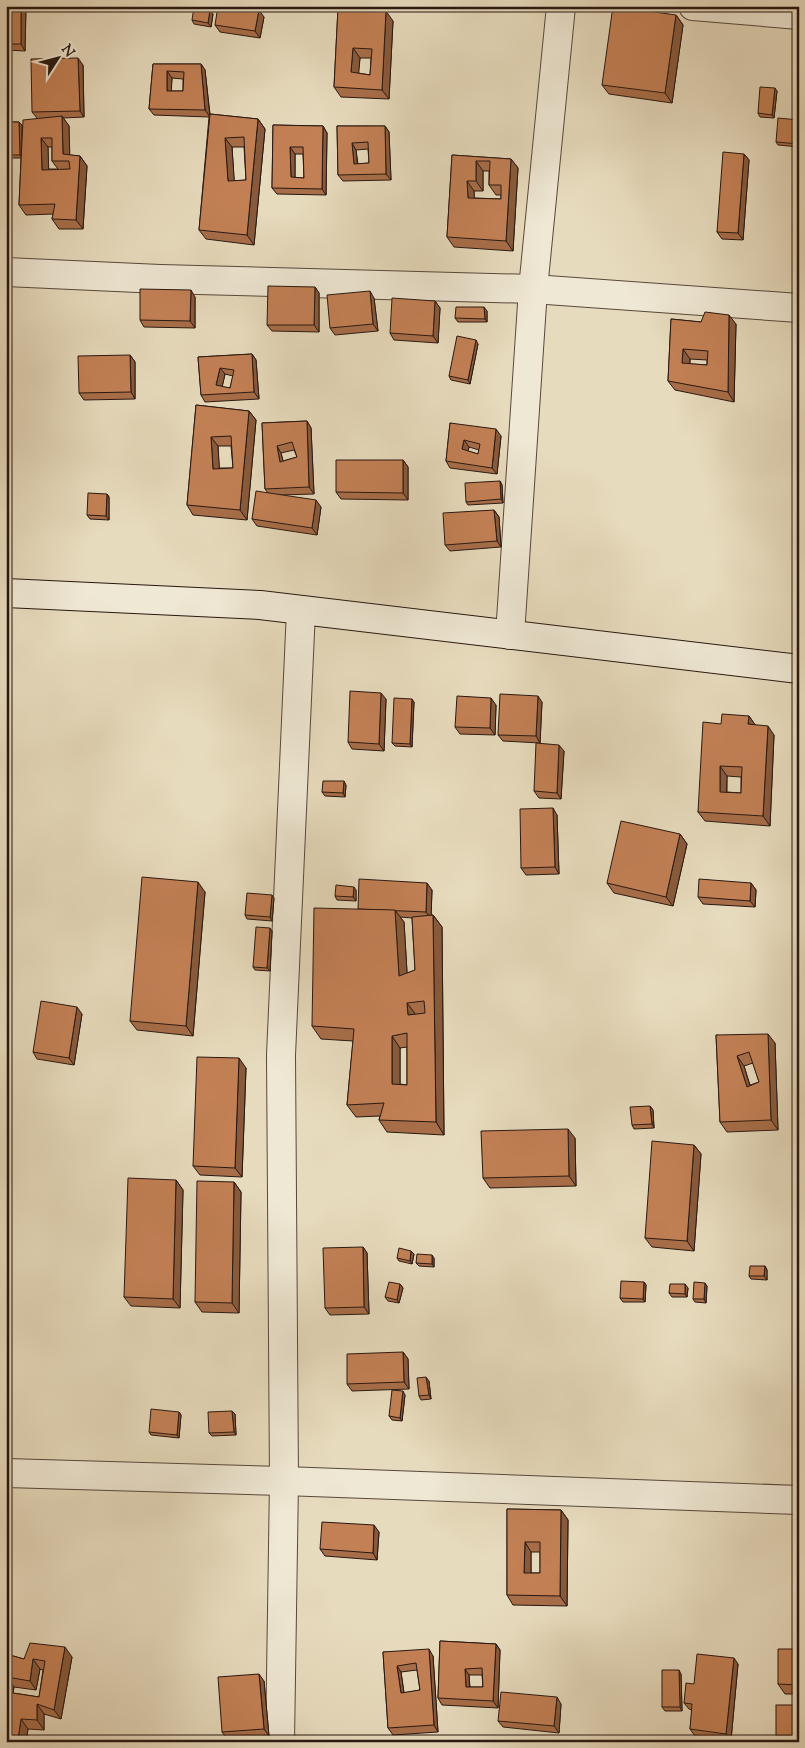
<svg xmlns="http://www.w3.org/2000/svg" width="805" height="1748" font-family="'Sorts Mill Goudy',serif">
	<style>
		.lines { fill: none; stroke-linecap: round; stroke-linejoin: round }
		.minor-casing { stroke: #58483c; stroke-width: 30 }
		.secondary-casing { stroke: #281711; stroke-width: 30 }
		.minor { stroke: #efe8d4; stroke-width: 28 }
		.secondary { stroke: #efe8d4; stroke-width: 28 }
		.wall { fill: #a86e49; stroke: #281711; fill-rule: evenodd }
		.shaded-wall { fill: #885a3c; stroke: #281711 }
		.building { fill: #c38055; stroke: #281711; fill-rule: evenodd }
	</style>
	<rect width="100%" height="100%" fill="#e7dbbd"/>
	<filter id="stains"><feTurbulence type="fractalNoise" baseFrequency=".004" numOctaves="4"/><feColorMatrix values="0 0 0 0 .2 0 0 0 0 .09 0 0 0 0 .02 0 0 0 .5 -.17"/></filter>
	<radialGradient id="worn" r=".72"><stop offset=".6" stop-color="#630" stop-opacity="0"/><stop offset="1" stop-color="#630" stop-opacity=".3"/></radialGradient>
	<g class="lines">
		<defs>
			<g id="minor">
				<path d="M693,6L799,15"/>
				<path d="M6,272L160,279L533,289L799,308"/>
				<path d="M510,635L533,289L561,6"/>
				<path d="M6,1473L284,1481L799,1500"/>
				<path d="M280,1742L284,1481L281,1055L301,610"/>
			</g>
			<path id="secondary" d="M6,593L260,605L799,669"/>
		</defs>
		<!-- minor casing -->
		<use href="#minor" class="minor-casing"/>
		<!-- secondary casing -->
		<use href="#secondary" class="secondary-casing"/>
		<!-- minor -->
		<use href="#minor" class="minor"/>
		<!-- secondary -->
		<use href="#secondary" class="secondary"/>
	</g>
	<!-- wall -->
	<g class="wall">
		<path d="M6,6H26L25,51L6,50Z"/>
		<path d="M338,8L393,21L389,99L341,97L334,87ZM360,58H371L370,75L358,73Z"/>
		<path d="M213,14L211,27L194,24L192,20Z"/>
		<path d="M676,15L683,25L672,103L609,94L602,85Z"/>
		<path d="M264,17L260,38L220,32L215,25Z"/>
		<path d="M153,64H201L205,70L210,114L258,119L265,129L254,245L206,239L199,230L209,117L154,115L149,109ZM172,78L183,79V91H171ZM232,147H244L246,180L234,181Z"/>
		<path d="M83,65L84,117L63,118L69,126V155L80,156L87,166L83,229H59L52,219L53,214L26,215L19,205L21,158H6V122H19L22,125V135L37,118L32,112ZM48,147H52V161L58,169H48Z"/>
		<path d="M777,91L774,118L760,117L758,113Z"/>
		<path d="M799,120V147L778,145L776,142Z"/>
		<path d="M273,125L323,126L327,133L326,195L277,194L272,188ZM295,154H303L304,178H295Z"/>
		<path d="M337,126H385L389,132L391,180L343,181L338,175ZM368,149L369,163L358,164L356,150Z"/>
		<path d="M744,154L749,160L743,240L722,239L717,232Z"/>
		<path d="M452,155L511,159L518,168L513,251L454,247L447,237ZM483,171H489V185L496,195H501V199L474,198V191H483Z"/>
		<path d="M315,287L319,293V332L272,331L267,325Z"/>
		<path d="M195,297V328L144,327L140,320Z"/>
		<path d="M374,298L378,331L335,335L330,328Z"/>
		<path d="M435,301L440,308L438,343L394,340L390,333Z"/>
		<path d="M487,311V322H458L455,318Z"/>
		<path d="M671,319L701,322L736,324L734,402L675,390L668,381ZM690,359L707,360V365L690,364Z"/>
		<path d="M478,344L470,384L451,380L449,376Z"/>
		<path d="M252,354L256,360L259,399L205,402L201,395L198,357ZM225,374L233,376L230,388L222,387Z"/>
		<path d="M130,355L135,362V399L84,400L79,393Z"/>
		<path d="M196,405L249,411L256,420L247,520L193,515L187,505ZM218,446H231L233,468H219Z"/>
		<path d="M307,421L311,428L314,494L279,495L321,507L317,535L257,526L252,519L268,493L265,489L262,423ZM294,450L297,457L283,461L281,453Z"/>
		<path d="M450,423L501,436L497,474L450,468L446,461ZM469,447L479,450L478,454L468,451Z"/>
		<path d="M403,460L408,467V500L341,499L336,492Z"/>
		<path d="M500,481L502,485L503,503L468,505L466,502Z"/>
		<path d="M107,494L109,497V520L90,519L87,515Z"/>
		<path d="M494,510L499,517L501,547L450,551L445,545Z"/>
		<path d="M386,699L384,751L352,749L348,742Z"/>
		<path d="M414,702L412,747L395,746L392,743Z"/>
		<path d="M542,702L540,743L503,741L498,735Z"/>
		<path d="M496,705L495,735L460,734L455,727Z"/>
		<path d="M749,716L755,725L774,735L770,826L705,821L698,812L721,724ZM727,776L741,777V793L727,792Z"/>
		<path d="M564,751L561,799L539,798L534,791Z"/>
		<path d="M346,785L345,797L325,796L322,792Z"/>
		<path d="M557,815L559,874L526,875L521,868Z"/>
		<path d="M680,834L687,844L673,906L614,893L607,883Z"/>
		<path d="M751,883L756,890L755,907L703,904L698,897Z"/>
		<path d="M356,890V901L337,900L335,896Z"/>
		<path d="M432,890L431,915H433L442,927L444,1135L387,1132L379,1120L380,1116L356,1117L347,1105L353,1041L321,1039L312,1026L358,909ZM400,917L412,918L415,970L407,973L404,922ZM407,1047V1085L400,1084V1048Z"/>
		<path d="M205,892L193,1036L137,1030L130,1021Z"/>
		<path d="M274,898L272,921L247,919L245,915Z"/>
		<path d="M272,931L270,971L255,970L253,967Z"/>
		<path d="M82,1014L74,1065L37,1059L33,1052Z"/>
		<path d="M716,1035L775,1043L778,1130L727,1132L720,1122ZM753,1063L759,1082L750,1085L744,1066Z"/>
		<path d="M246,1068L242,1177L200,1175L193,1166Z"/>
		<path d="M650,1106L653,1110L654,1128L634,1129L632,1125Z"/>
		<path d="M575,1138L576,1186L490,1188L483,1178Z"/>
		<path d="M694,1145L701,1154L694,1251L652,1247L645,1238Z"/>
		<path d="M176,1180L183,1190L180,1308L131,1306L124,1297Z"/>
		<path d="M234,1182L241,1192L239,1313L202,1312L195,1302Z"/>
		<path d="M363,1247L367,1253L369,1314L330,1315L325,1308Z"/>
		<path d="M411,1251L414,1254L412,1264L399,1261L397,1258Z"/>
		<path d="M434,1258V1267L419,1266L416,1263Z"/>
		<path d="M765,1266L767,1270V1280L751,1279L749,1276Z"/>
		<path d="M644,1282L646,1285L645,1302H623L620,1298Z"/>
		<path d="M400,1284L403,1288L399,1303L388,1301L385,1297Z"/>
		<path d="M707,1286L706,1303L695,1302L693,1299Z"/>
		<path d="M688,1288L687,1297H672L669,1293Z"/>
		<path d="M403,1352L408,1359L409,1389L352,1391L347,1384Z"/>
		<path d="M429,1381L431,1399L421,1400L419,1396Z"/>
		<path d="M405,1395L402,1421L392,1420L389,1416Z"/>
		<path d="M232,1411L235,1414L236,1435L212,1436L209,1433Z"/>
		<path d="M179,1412L181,1415L179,1438L151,1435L149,1432Z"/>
		<path d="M507,1509L561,1510L568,1520L567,1606L513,1605L507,1595ZM531,1552H540V1573H531Z"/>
		<path d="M379,1532L377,1560L325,1556L320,1549Z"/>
		<path d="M440,1641L496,1644L500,1650L498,1708L442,1705L438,1698ZM469,1675H482L483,1687H470Z"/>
		<path d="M799,1642V1694H785L778,1684Z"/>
		<path d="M383,1652L433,1656L438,1732L393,1735L388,1728ZM417,1670L420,1690L404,1693L401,1672Z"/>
		<path d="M6,1654L24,1659L72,1657L61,1719L44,1714V1730L28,1729L26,1742H6ZM40,1669L43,1670L39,1697L13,1693L14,1687L36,1690Z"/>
		<path d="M738,1664L731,1740L695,1736L690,1729L692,1710L689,1709L684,1703L694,1684Z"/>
		<path d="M681,1674L682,1711H665L662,1707Z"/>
		<path d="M264,1681L269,1736L227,1739L222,1732Z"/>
		<path d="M561,1704L559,1733L503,1727L498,1721Z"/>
		<path d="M799,1705V1742H780L776,1736Z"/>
	</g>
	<!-- shaded-wall -->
	<g class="shaded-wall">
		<path d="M21,6H26L25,51L21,44Z"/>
		<path d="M210,10L213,14L211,27L208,23Z"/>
		<path d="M259,10L264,17L260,38L255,31Z"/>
		<path d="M386,11L393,21L389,99L382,90Z"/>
		<path d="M676,15L683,25L672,103L665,93Z"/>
		<path d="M353,48L360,58L358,82L351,72Z"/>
		<path d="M78,58L83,65L84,117L80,111Z"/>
		<path d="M201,64L205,70L210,117L205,110Z"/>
		<path d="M167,71L172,78L171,98L167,91Z"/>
		<path d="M775,88L777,91L774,118L772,115Z"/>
		<path d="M62,116L69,126L70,162L63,154Z"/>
		<path d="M258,119L265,129L254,245L247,235Z"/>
		<path d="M19,122L22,125V158L20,155Z"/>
		<path d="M323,126L327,133L326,195L322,189Z"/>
		<path d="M385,126L389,132L391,180L386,174Z"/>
		<path d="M41,138L48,147L49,179L42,170Z"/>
		<path d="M225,138L232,147L235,191L228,181Z"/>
		<path d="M352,143L356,150L358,171L354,164Z"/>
		<path d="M290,147L295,154V184L291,177Z"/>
		<path d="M744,154L749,160L743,240L738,233Z"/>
		<path d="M80,156L87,166L83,229L76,220Z"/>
		<path d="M511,159L518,168L513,251L506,241Z"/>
		<path d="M476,161L483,171V191L476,181Z"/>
		<path d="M467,181L474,191L475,208L468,198Z"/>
		<path d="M315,287L319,293V332L314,325Z"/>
		<path d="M191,290L195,297V328L190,321Z"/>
		<path d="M370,291L374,298L378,331L373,324Z"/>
		<path d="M435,301L440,308L438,343L433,336Z"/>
		<path d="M484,307L487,311V322L485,319Z"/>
		<path d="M729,315L736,324L734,402L728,392Z"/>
		<path d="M476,340L478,344L470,384L468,380Z"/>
		<path d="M683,349L690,359L689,373L682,363Z"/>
		<path d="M252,354L256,360L259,399L254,392Z"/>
		<path d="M130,355L135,362V399L131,392Z"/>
		<path d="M220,368L225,374L221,392L216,385Z"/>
		<path d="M249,411L256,420L247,520L240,510Z"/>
		<path d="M307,421L311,428L314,494L309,487Z"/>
		<path d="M496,429L501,436L497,474L492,468Z"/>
		<path d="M211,437L218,446L220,478L213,469Z"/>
		<path d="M464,440L469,447L467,456L462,449Z"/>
		<path d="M277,446L281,453L285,468L280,462Z"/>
		<path d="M403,460L408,467V500L403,493Z"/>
		<path d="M500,481L502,485L503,503L501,499Z"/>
		<path d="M107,494L109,497V520L106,516Z"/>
		<path d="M316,500L321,507L317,535L312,528Z"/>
		<path d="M494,510L499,517L501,547L497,541Z"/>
		<path d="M381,693L386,699L384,751L379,744Z"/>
		<path d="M538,696L542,702L540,743L536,736Z"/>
		<path d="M491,698L496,705L495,735L490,728Z"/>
		<path d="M412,699L414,702L412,747L410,744Z"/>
		<path d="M749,716L756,726L748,724Z"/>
		<path d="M768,726L774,735L770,826L763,816Z"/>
		<path d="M559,745L564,751L561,799L557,793Z"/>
		<path d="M720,766L727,776L726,802L720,792Z"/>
		<path d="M344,781L346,785L345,797L343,793Z"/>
		<path d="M553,808L557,815L559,874L555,867Z"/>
		<path d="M680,834L687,844L673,906L666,897Z"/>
		<path d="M198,882L205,892L193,1036L186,1026Z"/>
		<path d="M427,883L432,890L431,919L426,912Z"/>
		<path d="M751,883L756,890L755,907L750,901Z"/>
		<path d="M354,887L356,890V901L353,897Z"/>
		<path d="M272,895L274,898L272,921L270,917Z"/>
		<path d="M395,910L404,922L408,988L399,976Z"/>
		<path d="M433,915L442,927L444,1135L436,1122Z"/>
		<path d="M270,928L272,931L270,971L267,968Z"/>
		<path d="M407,1003L416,1015H408Z"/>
		<path d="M77,1007L82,1014L74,1065L69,1058Z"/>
		<path d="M768,1034L775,1043L778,1130L771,1120Z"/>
		<path d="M392,1036L400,1048V1096L392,1084Z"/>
		<path d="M737,1056L744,1066L753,1096L747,1087Z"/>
		<path d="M239,1058L246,1068L242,1177L235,1168Z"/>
		<path d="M650,1106L653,1110L654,1128L652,1124Z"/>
		<path d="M568,1129L575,1138L576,1186L569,1176Z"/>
		<path d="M694,1145L701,1154L694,1251L687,1241Z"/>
		<path d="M176,1180L183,1190L180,1308L173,1299Z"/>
		<path d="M234,1182L241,1192L239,1313L232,1303Z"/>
		<path d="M363,1247L367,1253L369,1314L364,1307Z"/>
		<path d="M411,1251L414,1254L412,1264L410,1261Z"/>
		<path d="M432,1255L434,1258V1267L432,1264Z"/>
		<path d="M765,1266L767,1270V1280L764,1276Z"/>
		<path d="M644,1282L646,1285L645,1302L643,1299Z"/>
		<path d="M705,1283L707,1286L706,1303L704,1299Z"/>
		<path d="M400,1284L403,1288L399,1303L397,1300Z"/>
		<path d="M685,1284L688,1288L687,1297L685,1294Z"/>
		<path d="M403,1352L408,1359L409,1389L404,1382Z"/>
		<path d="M426,1377L429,1381L431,1399L429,1395Z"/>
		<path d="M403,1391L405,1395L402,1421L400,1418Z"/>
		<path d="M232,1411L235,1414L236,1435L234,1432Z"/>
		<path d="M179,1412L181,1415L179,1438L177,1435Z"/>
		<path d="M561,1510L568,1520L567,1606L560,1596Z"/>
		<path d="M374,1525L379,1532L377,1560L373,1553Z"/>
		<path d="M525,1542L531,1552V1583L524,1573Z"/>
		<path d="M496,1644L500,1650L498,1708L493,1701Z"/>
		<path d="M65,1647L72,1657L61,1719L54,1710Z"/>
		<path d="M429,1649L433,1656L438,1732L434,1725Z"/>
		<path d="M734,1658L738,1664L731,1740L726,1734Z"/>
		<path d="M33,1659L40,1669L36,1690L30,1681Z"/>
		<path d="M397,1666L401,1672L405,1700L401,1693Z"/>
		<path d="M465,1669L469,1675L470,1694L466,1687Z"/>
		<path d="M679,1670L681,1674L682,1711L680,1707Z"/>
		<path d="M259,1674L264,1681L269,1736L264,1729Z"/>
		<path d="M7,1677L14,1687L11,1701L6,1694Z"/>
		<path d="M557,1697L561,1704L559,1733L554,1726Z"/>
		<path d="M37,1704L44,1714V1730L37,1720Z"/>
		<path d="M21,1719L28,1729L26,1742H20L18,1739Z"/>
	</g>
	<!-- building -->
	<g class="building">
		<rect x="6" y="6" width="15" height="38"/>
		<path d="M218,6H234L259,10L255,31L215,25Z"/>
		<path d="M613,6L676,15L665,93L602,85Z"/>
		<path d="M194,7L210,10L208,23L192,20Z"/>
		<path d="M338,8L386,11L382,90L334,87ZM353,48L372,49L370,75L351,72Z"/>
		<path d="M78,58L80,111L32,112L31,59Z"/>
		<path d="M153,64H201L205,110L149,109ZM167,71L184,72L183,91H167Z"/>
		<path d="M760,87L775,88L772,115L758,113Z"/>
		<path d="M797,91H799V112L795,111Z"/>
		<path d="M210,114L258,119L247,235L199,230ZM244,137L246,180L228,181L225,138Z"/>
		<path d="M62,116L63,154L80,156L76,220L52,219L55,204L19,205L23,120ZM41,138H52V161H69L70,169L42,170Z"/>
		<path d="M778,118L799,120V144L776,142Z"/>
		<path d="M6,122H19L20,155H6Z"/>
		<path d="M273,125L323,126L322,189L272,188ZM290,147H303L304,178L291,177Z"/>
		<path d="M337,126H385L386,174L338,175ZM368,142L369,163L354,164L352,143Z"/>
		<path d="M723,152L744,154L738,233L717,232Z"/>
		<path d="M452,155L511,159L506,241L447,237ZM476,161H490L489,185H501V199L468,198L467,181H476Z"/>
		<path d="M268,286L315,287L314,325H267Z"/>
		<path d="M140,289L191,290L190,321L140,320Z"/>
		<path d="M370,291L373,324L330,328L327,295Z"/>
		<path d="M392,298L435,301L433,336L390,333Z"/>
		<path d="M456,307H484L485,319L455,318Z"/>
		<path d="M705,312L729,315L728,392L668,381L671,319L701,322ZM683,349L708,351L707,365L682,363Z"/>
		<path d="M457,336L476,340L468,380L449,376Z"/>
		<path d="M252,354L254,392L201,395L198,357ZM220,368L234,370L230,388L216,385Z"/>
		<path d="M130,355L131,392L79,393L78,356Z"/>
		<path d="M196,405L249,411L240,510L187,505ZM231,436L233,468L213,469L211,437Z"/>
		<path d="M307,421L309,487L265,489L262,423ZM292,442L297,457L280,462L277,446Z"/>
		<path d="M450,423L496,429L492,468L446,461ZM464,440L480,444L478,454L462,449Z"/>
		<path d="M336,460H403V493L336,492Z"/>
		<path d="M500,481L501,499L466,502L465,483Z"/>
		<path d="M256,491L316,500L312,528L252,519Z"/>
		<path d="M88,493L107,494L106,516L87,515Z"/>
		<path d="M494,510L497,541L445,545L443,513Z"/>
		<path d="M350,691L381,693L379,744L348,742Z"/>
		<path d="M500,694L538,696L536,736L498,735Z"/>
		<path d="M457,696L491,698L490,728L455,727Z"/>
		<path d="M394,698L412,699L410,744L392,743Z"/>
		<path d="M722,714L749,716L748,724L768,726L763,816L698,812L703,722L721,724ZM720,766L742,767L741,793L720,792Z"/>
		<path d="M536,743L559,745L557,793L534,791Z"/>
		<path d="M323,781H344L343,793L322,792Z"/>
		<path d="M553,808L555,867L521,868L520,809Z"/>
		<path d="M621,821L680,834L666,897L607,883Z"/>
		<path d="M142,877L198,882L186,1026L130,1021Z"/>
		<path d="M359,879L427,883L426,912L358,909Z"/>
		<path d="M699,879L751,883L750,901L698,897Z"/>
		<path d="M336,885L354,887L353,897L335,896Z"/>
		<path d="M247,893L272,895L270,917L245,915Z"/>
		<path d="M314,908L395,910L399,976L415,970L412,917L433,915L436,1122L379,1120L384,1103L347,1105L354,1029L312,1026ZM424,1001L425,1013L408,1015L407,1003ZM407,1033V1085L392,1084V1036Z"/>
		<path d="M256,927L270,928L267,968L253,967Z"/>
		<path d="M41,1001L77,1007L69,1058L33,1052Z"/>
		<path d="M768,1034L771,1120L720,1122L716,1035ZM749,1052L759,1082L747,1087L737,1056Z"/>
		<path d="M197,1057L239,1058L235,1168L193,1166Z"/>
		<path d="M650,1106L652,1124L632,1125L630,1107Z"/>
		<path d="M568,1129L569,1176L483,1178L481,1131Z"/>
		<path d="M652,1141L694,1145L687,1241L645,1238Z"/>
		<path d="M128,1178L176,1180L173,1299L124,1297Z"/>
		<path d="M197,1181L234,1182L232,1303L195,1302Z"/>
		<path d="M363,1247L364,1307L325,1308L323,1248Z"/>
		<path d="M399,1248L411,1251L410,1261L397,1258Z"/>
		<path d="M417,1254L432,1255V1264L416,1263Z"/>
		<path d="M750,1266H765L764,1276H749Z"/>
		<path d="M621,1281L644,1282L643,1299L620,1298Z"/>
		<path d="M389,1282L400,1284L397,1300L385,1297Z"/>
		<path d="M694,1282L705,1283L704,1299H693Z"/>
		<path d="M670,1284H685V1294L669,1293Z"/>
		<path d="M403,1352L404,1382L347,1384V1354Z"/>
		<path d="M426,1377L429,1395L419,1396L417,1378Z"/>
		<path d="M392,1390L403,1391L400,1418L389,1416Z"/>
		<path d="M151,1409L179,1412L177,1435L149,1432Z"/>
		<path d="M232,1411L234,1432L209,1433L208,1412Z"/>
		<path d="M507,1509L561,1510L560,1596L507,1595ZM525,1542H540V1573H524Z"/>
		<path d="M322,1522L374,1525L373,1553L320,1549Z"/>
		<path d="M440,1641L496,1644L493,1701L438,1698ZM482,1668L483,1687H466L465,1669Z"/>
		<path d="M796,1642H799V1685L778,1684V1649H796Z"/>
		<path d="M30,1643L65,1647L54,1710L37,1704V1720L21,1719L18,1739H6V1692L39,1697L45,1661L33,1659L30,1681L7,1677L6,1681V1654L24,1659Z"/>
		<path d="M429,1649L434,1725L388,1728L383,1652ZM416,1663L420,1690L401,1693L397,1666Z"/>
		<path d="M697,1654L734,1658L726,1734L690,1729L692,1704L684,1703L686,1683L694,1684Z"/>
		<path d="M662,1670H679L680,1707H662Z"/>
		<path d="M259,1674L264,1729L222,1732L218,1677Z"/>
		<path d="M501,1692L557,1697L554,1726L498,1721Z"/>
		<rect x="776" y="1705" width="23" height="31"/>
	</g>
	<!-- margin -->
	<rect width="805" height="1748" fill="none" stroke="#e7dbbd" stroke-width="25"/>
	<rect x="8" y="8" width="790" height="1733" fill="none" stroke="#281711" stroke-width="2.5"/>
	<rect x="12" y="12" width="780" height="1723" fill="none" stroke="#281711"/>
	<!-- north arrow -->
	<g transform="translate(58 58) rotate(54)" stroke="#efe8d4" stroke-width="4" paint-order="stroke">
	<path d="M0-4L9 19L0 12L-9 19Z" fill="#281711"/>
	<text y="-8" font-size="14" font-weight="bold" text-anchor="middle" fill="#281711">N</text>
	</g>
	<rect width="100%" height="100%" filter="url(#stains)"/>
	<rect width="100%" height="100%" fill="url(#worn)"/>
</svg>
